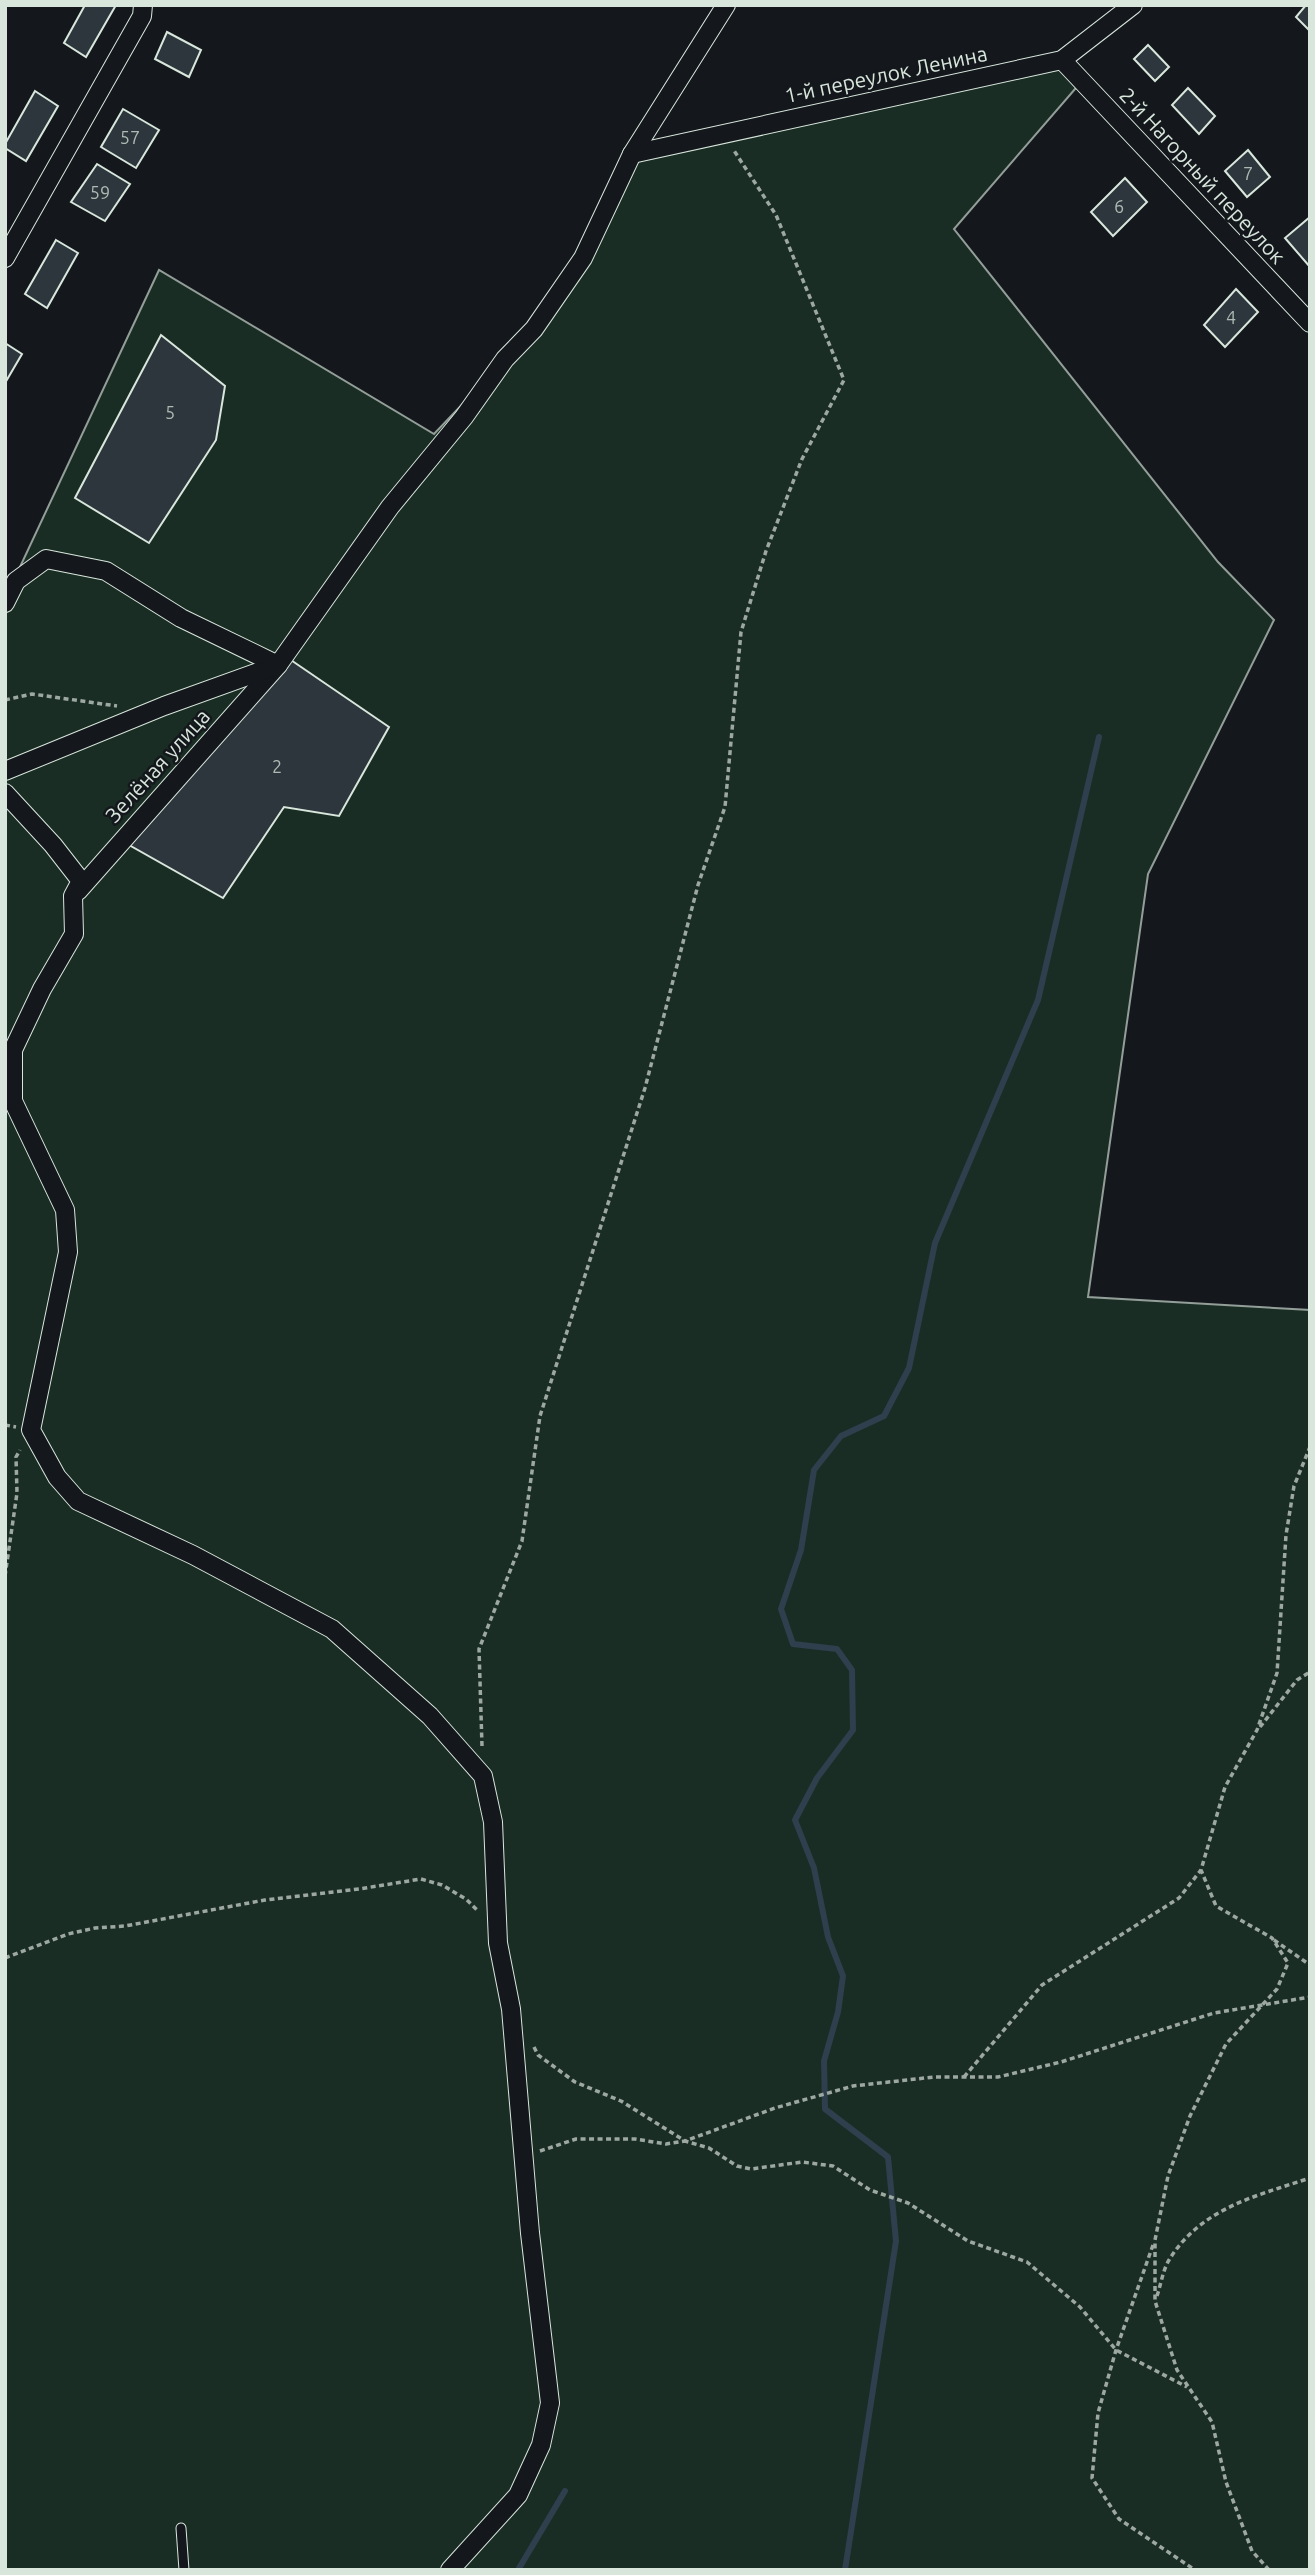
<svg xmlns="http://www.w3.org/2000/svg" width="1315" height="2575" font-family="Ubuntu,sans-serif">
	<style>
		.green { fill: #1a2d24; stroke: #939e99; stroke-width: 2 }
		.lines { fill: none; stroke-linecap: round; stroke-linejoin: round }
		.stream { stroke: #2f3f4d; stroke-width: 6 }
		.building { fill: #2c363c; stroke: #d8e6dc; stroke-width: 2 }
		.service-casing { stroke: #d8e6dc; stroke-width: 11 }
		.minor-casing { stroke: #d8e6dc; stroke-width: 20 }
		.path { stroke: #9da8a2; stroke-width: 3.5; stroke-dasharray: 5 3.5; stroke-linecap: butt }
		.service { stroke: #14181c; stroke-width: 9 }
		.minor { stroke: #14181c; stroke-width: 18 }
		.labels { text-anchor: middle; stroke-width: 5; stroke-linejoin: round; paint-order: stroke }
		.number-label { font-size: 18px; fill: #adbab4 }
		.street-label { font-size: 21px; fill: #d8e6dc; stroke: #14181c }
	</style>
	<rect width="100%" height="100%" fill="#14181c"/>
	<!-- green -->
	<path class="green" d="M1062,60L1082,81L954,229L1218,562L1274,620L1148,874L1088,1297L1310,1310V2570H5V599L159,270L434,434L534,329L632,154Z"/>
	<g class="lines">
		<!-- stream -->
		<g class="stream">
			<path d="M518,2570L565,2491"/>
			<path d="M845,2570L896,2241L888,2157L825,2109L824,2061L838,2012L843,1976L828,1937L814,1868L795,1820L817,1778L853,1730L852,1670L837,1649L793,1644L781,1609L801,1550L814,1470L841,1436L884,1416L909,1368L935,1243L1038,1000L1099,737"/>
		</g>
	</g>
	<!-- building -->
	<g class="building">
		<path d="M85,5H116L86,57L64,43Z"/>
		<path d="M1306,5H1310V31L1296,17Z"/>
		<path d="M167,32L201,50L189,77L155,59Z"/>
		<path d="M1148,45L1169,67L1155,81L1134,59Z"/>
		<path d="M1188,88L1215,116L1199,134L1172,105Z"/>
		<path d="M35,91L58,106L26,161L5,148V144Z"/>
		<path d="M123,109L159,130L136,168L101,147Z"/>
		<path d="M1248,150L1270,177L1247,197L1225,171Z"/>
		<path d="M97,164L130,184L105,221L71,202Z"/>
		<path d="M1125,178L1147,202L1113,236L1091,212Z"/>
		<path d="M1310,217V267L1285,238Z"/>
		<path d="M56,240L78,253L47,308L25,294Z"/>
		<path d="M1236,289L1258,312L1225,347L1204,325Z"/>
		<path d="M161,335L225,386L216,440L149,543L75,498Z"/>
		<path d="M5,343L22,354L5,383Z"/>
		<path d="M285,656L389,727L339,816L284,807L223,898L122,841Z"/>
	</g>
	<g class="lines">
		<defs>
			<path id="service" d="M181,2528L184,2570"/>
			<g id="minor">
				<path d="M1062,60L1310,323"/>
				<path d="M632,154L1062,60L1133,5"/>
				<path d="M5,258L142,16L143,5"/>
				<path d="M5,603L16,581L46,559L106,571L181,618L278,665L78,891"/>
				<path d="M5,771L164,706L278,665L390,507L464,417L505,359L534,329L583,258L632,154L726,5"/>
				<path d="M5,793L53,845L81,881L73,896L74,934L42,989L13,1050V1101L65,1210L68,1252L31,1430L57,1477L78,1501L193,1555L332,1629L430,1716L483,1776L493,1822L498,1943L511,2009L530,2233L550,2403L541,2445L518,2495L450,2570"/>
			</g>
		</defs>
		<!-- service casing -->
		<use href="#service" class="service-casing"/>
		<!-- minor casing -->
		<use href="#minor" class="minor-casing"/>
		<!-- path -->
		<g class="path">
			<path d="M5,700L32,694L117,706"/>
			<path d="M5,1425L16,1427"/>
			<path d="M5,1576L17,1493L16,1457L20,1450"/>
			<path d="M1260,1727L1297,1680L1310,1672"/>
			<path d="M482,1746L479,1649L522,1541L540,1416L645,1088L698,885L725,807L741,632L766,551L802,459L844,380L776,215L733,149"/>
			<path d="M1274,1940L1310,1965"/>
			<path d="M5,1958L68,1934L95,1928L125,1926L265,1900L359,1889L421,1879L442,1885L466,1899L478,1911"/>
			<path d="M534,2047L538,2055L575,2082L621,2101L685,2141L709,2148L737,2166L751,2169L802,2162L833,2166L870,2190L908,2203L968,2241L1027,2262L1080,2307L1116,2350L1187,2387"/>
			<path d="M964,2077L1042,1985L1179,1898L1201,1870"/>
			<path d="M540,2151L576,2139H635L666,2144L685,2141L775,2108L853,2086L934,2077H998L1061,2062L1214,2013L1310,1997"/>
			<path d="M1153,2245L1116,2350L1098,2413L1092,2478L1119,2519L1195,2570"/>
			<path d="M1157,2296C1161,2284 1163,2270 1169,2260C1201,2208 1256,2196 1310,2178"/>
			<path d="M1269,2570L1252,2551L1226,2482L1212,2422L1177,2370L1155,2301V2240L1168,2176L1190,2116L1226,2044L1277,1989L1288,1963L1272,1938L1216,1906L1201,1870L1225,1787L1257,1730L1277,1673L1286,1535L1294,1486L1310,1447"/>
		</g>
		<!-- service -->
		<use href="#service" class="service"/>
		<!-- minor -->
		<use href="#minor" class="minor"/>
	</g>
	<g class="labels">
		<!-- number labels -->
		<g class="number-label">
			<text x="130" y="144">57</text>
			<text x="1248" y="180">7</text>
			<text x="100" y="199">59</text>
			<text x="1119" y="213">6</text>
			<text x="1231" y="324">4</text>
			<text x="170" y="419">5</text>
			<text x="277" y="773">2</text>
		</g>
		<!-- street labels -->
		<g class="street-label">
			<text transform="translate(886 75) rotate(-12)" y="7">1-й переулок Ленина</text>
			<text transform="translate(1202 176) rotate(47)" y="7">2-й Нагорный переулок</text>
			<text transform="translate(158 766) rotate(-48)" y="7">Зелёная улица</text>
		</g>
	</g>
	<!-- border -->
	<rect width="1315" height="2575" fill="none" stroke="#d8e6dc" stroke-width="14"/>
</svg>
